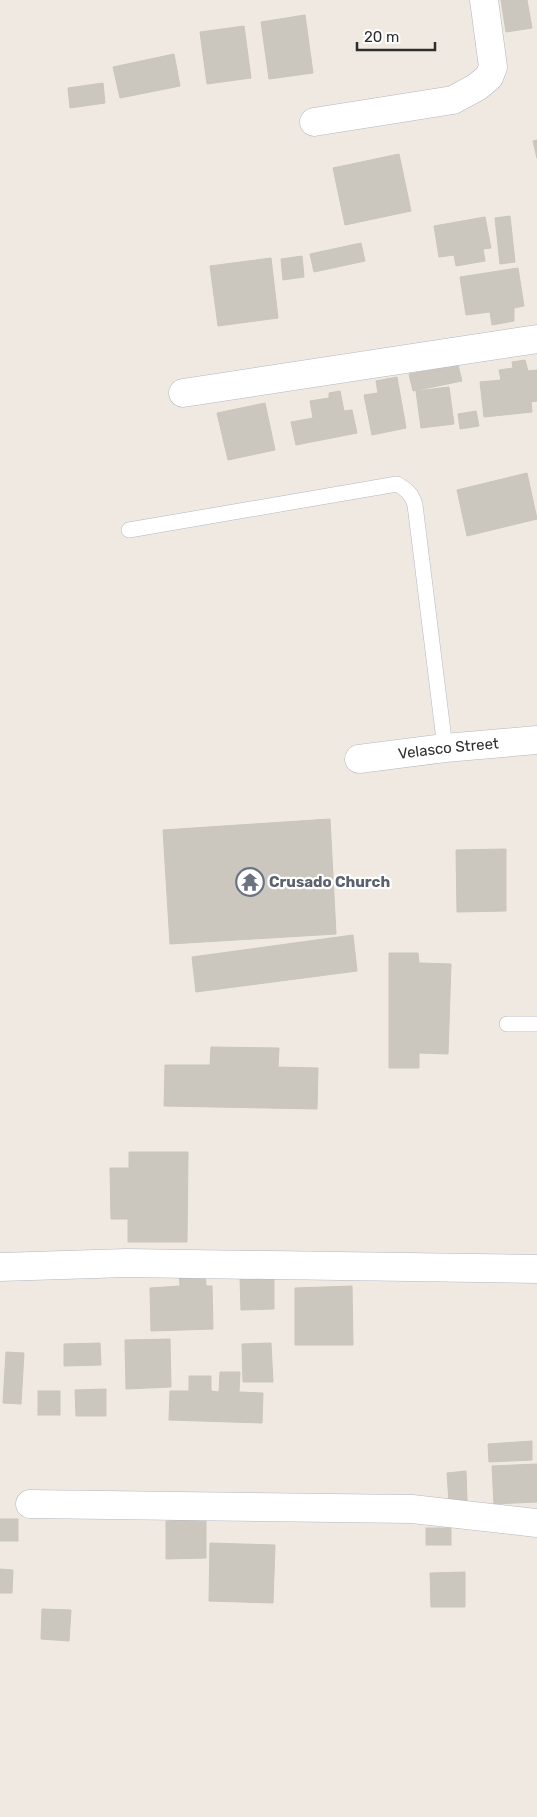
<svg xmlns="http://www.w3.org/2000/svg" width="537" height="1817" font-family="Rubik,sans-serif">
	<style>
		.building { fill: #cbc7bf; stroke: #cbc5ba }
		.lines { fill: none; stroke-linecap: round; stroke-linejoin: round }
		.service-casing { stroke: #b4b7c1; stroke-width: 16 }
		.minor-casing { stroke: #b4b7c1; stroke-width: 29 }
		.service { stroke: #fff; stroke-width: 15 }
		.minor { stroke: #fff; stroke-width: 28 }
		.labels { text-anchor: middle; stroke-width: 4.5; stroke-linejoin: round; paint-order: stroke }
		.street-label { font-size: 15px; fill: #2e2e2e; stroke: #fff }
		.worship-label { font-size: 15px; font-weight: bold; fill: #5b616d; stroke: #fff; text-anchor: start }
	</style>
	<rect width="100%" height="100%" fill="#efe9e1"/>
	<!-- building -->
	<g class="building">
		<path d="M501,0H527L532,28L506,32Z"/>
		<path d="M305,15L313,73L269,79L261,22Z"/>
		<path d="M244,26L251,78L207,84L200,32Z"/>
		<path d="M174,54L180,86L120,98L113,67Z"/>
		<path d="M103,83L105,103L70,108L68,88Z"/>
		<path d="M537,140V158L533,141Z"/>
		<path d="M399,154L411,211L345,225L333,168Z"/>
		<path d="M510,216L515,262L500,264L495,218Z"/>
		<path d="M485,217L491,248L483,249L485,261L456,266L454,255L439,257L434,226Z"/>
		<path d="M361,243L365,261L314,272L310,254Z"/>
		<path d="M302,256L304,277L283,280L281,259Z"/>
		<path d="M271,258L278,318L218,326L210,266Z"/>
		<path d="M518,268L524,306L514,308V321L492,325L490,312L466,315L460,277Z"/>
		<path d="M525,360L528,371L537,370V401L531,402L532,412L484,417L480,382L501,380L499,370L513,368L512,362Z"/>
		<path d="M458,365L462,381L413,391L409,374Z"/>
		<path d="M397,377L406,428L372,435L364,395L378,393L376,381Z"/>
		<path d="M449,387L454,424L421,428L416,391Z"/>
		<path d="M340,391L344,411L352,410L357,433L296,445L291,422L313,418L310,401L329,398V393Z"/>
		<path d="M265,403L275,450L228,460L217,413Z"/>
		<path d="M476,411L479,426L460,429L458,414Z"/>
		<path d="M527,473L537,519L467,536L457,490Z"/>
		<path d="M330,819L336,934L170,944L163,830Z"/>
		<path d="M506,849V911L457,912L456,850Z"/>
		<path d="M353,935L357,971L196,992L192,957Z"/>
		<path d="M389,953H418L419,963L451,964L448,1054L419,1053V1068H389Z"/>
		<path d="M211,1047L279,1048L278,1067L318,1068L317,1109L164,1106L165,1065H210Z"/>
		<path d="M129,1152H188L187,1242H128V1219H111L110,1168H129Z"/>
		<path d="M205,1270L206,1286H212L213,1329L151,1331L150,1288L180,1286L179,1271Z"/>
		<path d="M274,1276V1309L241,1310L240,1277Z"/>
		<path d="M352,1286L353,1345H295V1288Z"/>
		<path d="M170,1339L171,1387L126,1389L125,1340Z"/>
		<path d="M100,1343L101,1365L64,1366V1344Z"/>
		<path d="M271,1343L273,1382H243L242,1344Z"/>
		<path d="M6,1352L24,1353L21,1404L3,1403Z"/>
		<path d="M220,1372H240L239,1392L263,1393L262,1423L169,1420L170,1391H189V1376H211V1391L219,1392Z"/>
		<path d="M106,1389V1416H76L75,1390Z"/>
		<rect x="38" y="1391" width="22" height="24"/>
		<path d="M532,1441V1460L489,1462L488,1444Z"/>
		<path d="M537,1464V1502L494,1504L492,1466Z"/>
		<path d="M466,1471L467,1501L449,1502L447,1473Z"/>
		<rect x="0" y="1519" width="18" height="22"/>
		<path d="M206,1520V1558L166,1559V1521Z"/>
		<rect x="426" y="1528" width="25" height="17"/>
		<path d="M210,1543L275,1545L273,1603L209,1601Z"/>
		<path d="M0,1569L13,1570L12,1593H0Z"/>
		<path d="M465,1572V1607H431L430,1573Z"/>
		<path d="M42,1609L71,1610L69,1641L41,1639Z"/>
	</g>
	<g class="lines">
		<defs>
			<g id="service">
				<path d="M129,530L397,484C407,490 412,494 415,505L445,748"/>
				<path d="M507,1024H537"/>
			</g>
			<g id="minor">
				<path d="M314,122L453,100L477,87L489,77L493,67L484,0"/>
				<path d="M183,393L537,339"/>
				<path id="s1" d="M359,759L445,748L537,740"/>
				<path d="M0,1267L127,1263L537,1269"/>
				<path d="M30,1504L412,1509L537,1523"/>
			</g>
		</defs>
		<!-- service casing -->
		<use href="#service" class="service-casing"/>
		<!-- minor casing -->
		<use href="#minor" class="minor-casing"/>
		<!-- service -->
		<use href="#service" class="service"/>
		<!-- minor -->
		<use href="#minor" class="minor"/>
	</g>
	<!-- icons -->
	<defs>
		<symbol id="temple-ring" viewBox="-11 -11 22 22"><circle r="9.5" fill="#fff" stroke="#6b7280" stroke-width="1.5"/><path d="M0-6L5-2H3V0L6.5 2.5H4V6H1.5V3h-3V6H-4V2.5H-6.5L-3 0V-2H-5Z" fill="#6b7280"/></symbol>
	</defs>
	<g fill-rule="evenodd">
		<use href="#temple-ring" x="234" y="866" width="32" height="32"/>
	</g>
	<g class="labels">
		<!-- street labels -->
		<g class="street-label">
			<text dy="5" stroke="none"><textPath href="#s1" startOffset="90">Velasco Street</textPath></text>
		</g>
		<!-- worship labels -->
		<g class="worship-label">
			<text x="269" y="887">Crusado Church</text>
		</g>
	</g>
	<!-- scale -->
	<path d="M357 42v8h78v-8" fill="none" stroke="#2e2e2e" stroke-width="2.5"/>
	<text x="364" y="42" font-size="15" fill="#2e2e2e" stroke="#ffffff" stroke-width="4" paint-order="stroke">20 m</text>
</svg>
